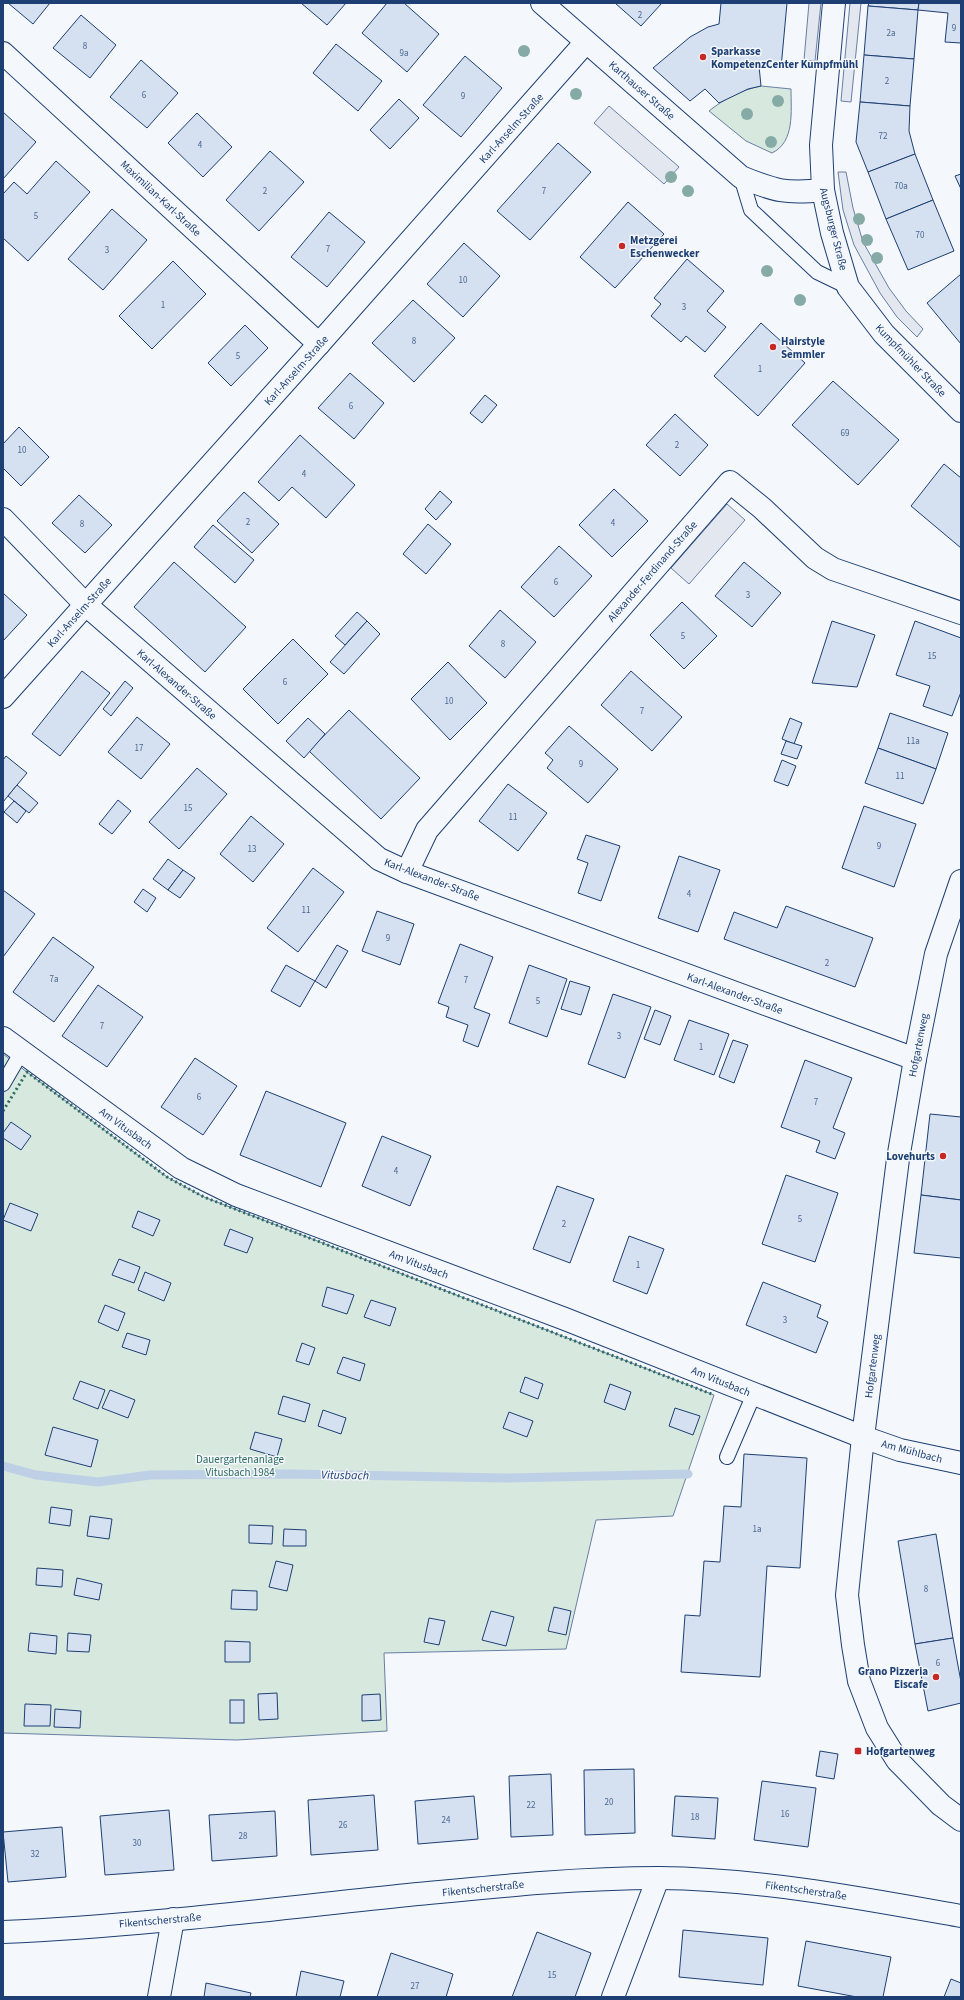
<svg xmlns="http://www.w3.org/2000/svg" width="964" height="2000" font-family="'Source Sans 3',sans-serif">
	<style>
		.green { fill: #d7e8df; stroke: #687fa3 }
		.parking { fill: #e3e8f0; stroke: #687fa3 }
		.lines { fill: none; stroke-linecap: round; stroke-linejoin: round }
		.stream { stroke: #bed0e5; stroke-width: 9 }
		.building { fill: #d5e0f0; stroke: #1d3f73 }
		.lane-casing { stroke: #1d3f73; stroke-width: 16 }
		.street-casing { stroke: #1d3f73; stroke-width: 24 }
		.secondary-casing { stroke: #1d3f73; stroke-width: 24 }
		.lane { stroke: #f4f7fb; stroke-width: 14 }
		.street { stroke: #f4f7fb; stroke-width: 22 }
		.secondary { stroke: #f4f7fb; stroke-width: 22 }
		.hedge { stroke: #2c6c60; stroke-width: 3; stroke-dasharray: 2 3; stroke-linecap: butt }
		.tree { fill: #86aba6 }
		.poi-dot { fill: #c62828; stroke: #f4f7fb; stroke-width: 1.5 }
		.labels { text-anchor: middle; stroke-width: 3; stroke-linejoin: round; paint-order: stroke }
		.number-label { font-size: 9px; fill: #4b6792 }
		.poi-label { font-size: 11px; font-weight: bold; fill: #1d3f73; stroke: #f4f7fb; text-anchor: start }
		.street-label { font-size: 11px; fill: #1d3f73; stroke: #f4f7fb }
		.park-label { font-size: 11px; fill: #2c6c60; stroke: #f4f7fb }
		.water-label { font-size: 12px; font-style: italic; fill: #1d3f73; stroke: #f4f7fb }
	</style>
	<rect width="100%" height="100%" fill="#f4f7fb"/>
	<!-- green -->
	<g class="green">
		<path d="M761,86L791,89C791,111 795,142 772,153L746,141L709,111C724,99 741,90 761,86Z"/>
		<path d="M3,1054L167,1177L204,1197L714,1395L673,1516L596,1520L566,1649L384,1653L387,1731L237,1740L3,1733Z"/>
	</g>
	<!-- parking -->
	<g class="parking">
		<path d="M809,3H821L815,61L804,60Z"/>
		<path d="M850,3H861L851,102L841,101Z"/>
		<path d="M609,106L679,167L664,184L594,123Z"/>
		<path d="M838,172H846L853,208L863,242L889,288L906,311L923,329L917,337L897,317L880,293L854,245L843,210Z"/>
		<path d="M727,504L745,520L689,584L671,568Z"/>
	</g>
	<g class="lines">
		<!-- stream -->
		<path class="stream" d="M3,1466L36,1475L98,1482L150,1475L292,1474L505,1478L688,1474"/>
	</g>
	<!-- building -->
	<g class="building">
		<path d="M8,3H50L33,24Z"/>
		<path d="M301,3H346L327,25Z"/>
		<path d="M387,3H404L439,34L407,72L362,33Z"/>
		<path d="M615,3H662L641,26Z"/>
		<path d="M721,3H787L781,68L759,66L761,86L748,89L719,103L705,89L690,101L653,68L690,37L708,27L719,24Z"/>
		<path d="M869,3H919L918,10L868,6Z"/>
		<path d="M919,3H961V43L945,42L948,13L918,10Z"/>
		<path d="M868,6L918,10L914,59L864,55Z"/>
		<path d="M81,15L116,45L90,78L53,48Z"/>
		<path d="M336,44L382,81L358,111L313,73Z"/>
		<path d="M864,55L914,59L910,106L860,102Z"/>
		<path d="M465,56L502,88L461,137L423,105Z"/>
		<path d="M141,60L178,93L147,128L110,97Z"/>
		<path d="M399,99L419,118L390,149L370,130Z"/>
		<path d="M860,102L910,106L909,131L915,154L868,172L856,142Z"/>
		<path d="M3,112L36,142L3,179Z"/>
		<path d="M197,113L232,147L203,177L168,143Z"/>
		<path d="M558,143L591,172L530,240L497,211Z"/>
		<path d="M270,151L304,182L259,231L226,200Z"/>
		<path d="M915,154L933,200L886,219L868,172Z"/>
		<path d="M56,161L90,192L28,261L3,238V194L14,182L27,194Z"/>
		<path d="M961,174V189L955,176Z"/>
		<path d="M933,200L954,251L908,270L886,219Z"/>
		<path d="M628,202L664,234L615,288L580,257Z"/>
		<path d="M112,209L147,240L103,290L68,259Z"/>
		<path d="M329,212L365,242L327,287L291,257Z"/>
		<path d="M464,243L500,276L463,317L427,284Z"/>
		<path d="M687,259L724,291L707,311L726,327L705,352L686,336L681,342L651,316L661,304L654,298Z"/>
		<path d="M173,261L206,294L152,349L119,316Z"/>
		<path d="M961,274V344L927,303Z"/>
		<path d="M413,300L455,338L414,382L372,343Z"/>
		<path d="M761,323L805,363L758,416L714,376Z"/>
		<path d="M245,325L268,348L231,386L208,363Z"/>
		<path d="M350,373L384,403L354,439L318,408Z"/>
		<path d="M833,381L899,440L858,485L792,425Z"/>
		<path d="M485,395L497,405L482,423L470,413Z"/>
		<path d="M675,414L708,445L680,476L646,445Z"/>
		<path d="M19,427L49,457L21,486L3,468V444Z"/>
		<path d="M300,435L355,485L326,518L292,487L279,501L258,482Z"/>
		<path d="M944,464L961,478V548L911,506Z"/>
		<path d="M614,489L648,521L612,557L579,525Z"/>
		<path d="M440,491L452,502L436,520L425,509Z"/>
		<path d="M244,492L279,524L252,553L217,521Z"/>
		<path d="M79,495L112,525L85,553L52,523Z"/>
		<path d="M428,524L451,544L426,574L403,554Z"/>
		<path d="M213,525L254,560L235,583L194,547Z"/>
		<path d="M559,546L592,576L554,617L521,587Z"/>
		<path d="M174,562L246,627L205,672L134,607Z"/>
		<path d="M744,562L781,593L752,627L715,596Z"/>
		<path d="M3,593L27,615L3,641Z"/>
		<path d="M682,602L717,636L684,669L650,635Z"/>
		<path d="M500,610L536,642L505,678L469,646Z"/>
		<path d="M357,612L367,621L345,645L335,636Z"/>
		<path d="M367,621L380,634L344,674L330,662Z"/>
		<path d="M832,621L875,635L857,687L812,683Z"/>
		<path d="M915,621L961,638V692L952,716L923,706L930,686L896,675Z"/>
		<path d="M293,639L328,674L278,724L243,689Z"/>
		<path d="M448,662L487,703L450,740L411,699Z"/>
		<path d="M82,671L110,693L60,756L32,734Z"/>
		<path d="M631,671L682,717L652,751L601,705Z"/>
		<path d="M125,681L133,688L111,716L103,709Z"/>
		<path d="M349,710L420,778L381,819L309,751Z"/>
		<path d="M890,713L948,733L936,769L878,748Z"/>
		<path d="M137,717L170,744L141,779L108,752Z"/>
		<path d="M308,718L325,734L304,758L286,741Z"/>
		<path d="M790,718L802,723L794,744L782,739Z"/>
		<path d="M569,726L618,769L588,803L547,768L553,760L545,753Z"/>
		<path d="M786,741L802,746L797,759L781,754Z"/>
		<path d="M878,748L936,769L923,804L865,783Z"/>
		<path d="M6,756L27,773L3,802V760Z"/>
		<path d="M782,760L796,766L788,786L774,781Z"/>
		<path d="M197,768L227,794L179,849L149,822Z"/>
		<path d="M508,784L547,813L518,851L479,821Z"/>
		<path d="M17,785L38,803L29,813L8,796Z"/>
		<path d="M118,800L131,811L112,834L99,824Z"/>
		<path d="M14,801L26,811L17,823L4,812Z"/>
		<path d="M864,806L916,824L894,887L842,868Z"/>
		<path d="M251,816L284,844L253,882L220,854Z"/>
		<path d="M586,835L620,846L601,901L578,893L588,863L577,859Z"/>
		<path d="M679,856L720,870L698,932L658,918Z"/>
		<path d="M168,859L183,870L168,890L153,879Z"/>
		<path d="M313,868L344,892L298,952L267,928Z"/>
		<path d="M183,870L195,878L180,898L168,890Z"/>
		<path d="M143,889L156,898L147,912L134,902Z"/>
		<path d="M3,890L35,914L3,957Z"/>
		<path d="M786,906L873,938L855,987L724,939L734,912L777,928Z"/>
		<path d="M377,911L414,924L400,965L362,951Z"/>
		<path d="M53,937L94,967L54,1022L13,992Z"/>
		<path d="M460,944L493,957L474,1008L490,1014L478,1047L463,1041L468,1025L446,1017L449,1007L438,1003Z"/>
		<path d="M337,945L348,951L326,988L315,981Z"/>
		<path d="M286,965L315,981L300,1007L271,991Z"/>
		<path d="M529,965L567,979L547,1037L509,1023Z"/>
		<path d="M570,981L590,987L581,1015L561,1009Z"/>
		<path d="M98,985L143,1017L107,1067L62,1036Z"/>
		<path d="M613,994L651,1007L625,1078L588,1064Z"/>
		<path d="M655,1010L671,1016L660,1045L644,1039Z"/>
		<path d="M689,1020L729,1034L714,1075L674,1060Z"/>
		<path d="M733,1040L748,1045L734,1083L719,1077Z"/>
		<path d="M195,1058L237,1086L203,1135L161,1107Z"/>
		<path d="M805,1060L852,1078L833,1128L845,1133L835,1159L816,1152L820,1141L781,1127Z"/>
		<path d="M266,1091L346,1123L321,1187L240,1155Z"/>
		<path d="M930,1114L961,1117V1200L921,1195Z"/>
		<path d="M11,1122L31,1136L21,1150L3,1138V1133Z"/>
		<path d="M382,1136L431,1156L410,1206L362,1186Z"/>
		<path d="M786,1175L838,1193L815,1262L762,1244Z"/>
		<path d="M557,1186L594,1199L570,1263L533,1249Z"/>
		<path d="M921,1195L961,1200V1258L914,1253Z"/>
		<path d="M10,1203L38,1214L31,1231L3,1220Z"/>
		<path d="M138,1211L160,1220L153,1236L132,1227Z"/>
		<path d="M230,1229L253,1238L247,1253L224,1245Z"/>
		<path d="M629,1236L664,1249L647,1294L613,1281Z"/>
		<path d="M119,1259L140,1267L134,1283L112,1275Z"/>
		<path d="M145,1272L171,1283L164,1301L138,1290Z"/>
		<path d="M763,1282L821,1305L817,1317L828,1322L816,1353L746,1325Z"/>
		<path d="M327,1287L354,1295L347,1314L322,1306Z"/>
		<path d="M371,1300L396,1308L390,1326L364,1317Z"/>
		<path d="M105,1305L125,1313L118,1331L98,1322Z"/>
		<path d="M127,1333L150,1340L146,1355L122,1347Z"/>
		<path d="M302,1343L315,1348L309,1365L296,1361Z"/>
		<path d="M343,1357L365,1364L360,1381L337,1373Z"/>
		<path d="M525,1377L543,1384L538,1399L520,1392Z"/>
		<path d="M80,1381L105,1390L98,1409L73,1399Z"/>
		<path d="M610,1384L631,1392L625,1410L604,1402Z"/>
		<path d="M110,1390L135,1400L128,1418L102,1408Z"/>
		<path d="M283,1396L310,1404L305,1422L278,1414Z"/>
		<path d="M675,1408L700,1416L693,1435L669,1426Z"/>
		<path d="M323,1410L346,1418L341,1434L318,1426Z"/>
		<path d="M509,1412L533,1421L527,1437L503,1428Z"/>
		<path d="M53,1427L98,1440L91,1467L45,1455Z"/>
		<path d="M255,1432L282,1439L277,1457L250,1449Z"/>
		<path d="M744,1454L807,1458L800,1568L767,1566L760,1677L681,1672L685,1615L700,1616L704,1561L720,1562L724,1506L741,1507Z"/>
		<path d="M51,1507L72,1510L70,1526L49,1523Z"/>
		<path d="M90,1516L112,1519L109,1539L87,1536Z"/>
		<path d="M249,1525L273,1526L272,1544L249,1543Z"/>
		<path d="M284,1529L306,1530V1546H283Z"/>
		<path d="M936,1534L953,1638L915,1644L898,1541Z"/>
		<path d="M276,1561L293,1565L287,1591L269,1587Z"/>
		<path d="M37,1568L63,1570L62,1587L36,1585Z"/>
		<path d="M77,1578L102,1584L99,1600L74,1595Z"/>
		<path d="M232,1590L257,1591V1610L231,1609Z"/>
		<path d="M554,1607L571,1611L566,1635L548,1631Z"/>
		<path d="M491,1611L514,1617L506,1646L482,1640Z"/>
		<path d="M429,1618L445,1621L439,1645L424,1642Z"/>
		<path d="M30,1633L57,1636L56,1654L28,1651Z"/>
		<path d="M68,1633L91,1635L89,1652L67,1651Z"/>
		<path d="M953,1638L961,1682V1703L928,1711L915,1644Z"/>
		<path d="M225,1641L250,1642V1662H225Z"/>
		<path d="M277,1693L278,1719L259,1720L258,1694Z"/>
		<path d="M380,1694L381,1720L362,1721V1695Z"/>
		<rect x="230" y="1700" width="14" height="23"/>
		<path d="M25,1704L51,1705L50,1726H24Z"/>
		<path d="M55,1709L81,1711L80,1728L54,1727Z"/>
		<path d="M820,1751L838,1754L834,1779L816,1776Z"/>
		<path d="M634,1769L635,1833L585,1835L584,1770Z"/>
		<path d="M551,1774L553,1835L511,1837L509,1776Z"/>
		<path d="M762,1781L816,1788L808,1847L754,1840Z"/>
		<path d="M374,1795L378,1850L311,1855L308,1800Z"/>
		<path d="M474,1796L478,1839L418,1844L415,1801Z"/>
		<path d="M675,1796L718,1798L715,1839L672,1836Z"/>
		<path d="M169,1810L174,1870L105,1875L100,1816Z"/>
		<path d="M275,1811L277,1856L212,1861L209,1815Z"/>
		<path d="M62,1827L66,1877L8,1882L3,1832Z"/>
		<path d="M683,1930L768,1938L763,1985L679,1977Z"/>
		<path d="M537,1932L591,1953L575,1997H512Z"/>
		<path d="M806,1941L891,1957L883,1997H857L798,1986Z"/>
		<path d="M391,1953L453,1974L446,1997H377Z"/>
		<path d="M301,1971L344,1981L340,1997H296Z"/>
		<path d="M951,1979L961,1983V1997H944Z"/>
		<path d="M206,1983L251,1993L250,1997H204Z"/>
	</g>
	<g class="lines">
		<defs>
			<g id="lane">
				<path d="M741,177L751,210L817,272L848,287"/>
				<path d="M3,1084L21,1053"/>
				<path d="M727,1457L754,1394"/>
			</g>
			<g id="street">
				<path d="M3,53L319,344"/>
				<path d="M3,519L86,605L379,859L407,872L915,1059"/>
				<path d="M3,697L319,344L586,42"/>
				<path d="M407,872L427,830L730,482L762,508L815,558L833,569L961,613"/>
				<path d="M961,881L936,954L915,1059L898,1159L863,1437L847,1595L853,1645L859,1681L877,1728L897,1760L941,1805L961,1820"/>
				<path d="M3,1038L181,1168L236,1195L565,1319L863,1437L900,1450L961,1463"/>
				<path d="M3,1932C138,1926 273,1909 408,1895C491,1887 575,1878 659,1878C761,1879 861,1898 961,1916"/>
				<path d="M159,1997L173,1919"/>
				<path d="M613,1997L658,1878"/>
			</g>
			<g id="secondary">
				<path d="M542,3L741,177C775,191 786,194 823,190"/>
				<path d="M834,3L821,145L823,190L832,233L848,287L884,334L961,411"/>
			</g>
		</defs>
		<!-- lane casing -->
		<use href="#lane" class="lane-casing"/>
		<!-- street casing -->
		<use href="#street" class="street-casing"/>
		<!-- secondary casing -->
		<use href="#secondary" class="secondary-casing"/>
		<!-- lane -->
		<use href="#lane" class="lane"/>
		<!-- street -->
		<use href="#street" class="street"/>
		<!-- secondary -->
		<use href="#secondary" class="secondary"/>
		<!-- hedge -->
		<path class="hedge" d="M3,1111L27,1072L167,1177L204,1197L714,1395"/>
	</g>
	<!-- trees -->
	<g class="tree">
		<circle cx="524" cy="51" r="6"/>
		<circle cx="576" cy="94" r="6"/>
		<circle cx="778" cy="101" r="6"/>
		<circle cx="747" cy="114" r="6"/>
		<circle cx="771" cy="142" r="6"/>
		<circle cx="671" cy="177" r="6"/>
		<circle cx="688" cy="191" r="6"/>
		<circle cx="859" cy="219" r="6"/>
		<circle cx="867" cy="240" r="6"/>
		<circle cx="877" cy="258" r="6"/>
		<circle cx="767" cy="271" r="6"/>
		<circle cx="800" cy="300" r="6"/>
	</g>
	<!-- markers -->
	<g class="poi-dot">
		<circle cx="703" cy="57" r="4"/>
		<circle cx="622" cy="246" r="4"/>
		<circle cx="773" cy="347" r="4"/>
		<circle cx="943" cy="1156" r="4"/>
		<circle cx="936" cy="1677" r="4"/>
		<rect x="854" y="1747" width="8" height="8" rx="2"/>
	</g>
	<g class="labels">
		<!-- number labels -->
		<g class="number-label">
			<text x="640" y="18">2</text>
			<text x="954" y="31">9</text>
			<text x="891" y="36">2a</text>
			<text x="85" y="49">8</text>
			<text x="404" y="56">9a</text>
			<text x="887" y="84">2</text>
			<text x="144" y="98">6</text>
			<text x="463" y="99">9</text>
			<text x="883" y="139">72</text>
			<text x="200" y="148">4</text>
			<text x="901" y="189">70a</text>
			<text x="265" y="194">2</text>
			<text x="544" y="194">7</text>
			<text x="36" y="219">5</text>
			<text x="920" y="238">70</text>
			<text x="328" y="252">7</text>
			<text x="107" y="253">3</text>
			<text x="463" y="283">10</text>
			<text x="163" y="308">1</text>
			<text x="684" y="310">3</text>
			<text x="414" y="344">8</text>
			<text x="238" y="359">5</text>
			<text x="760" y="372">1</text>
			<text x="351" y="409">6</text>
			<text x="845" y="436">69</text>
			<text x="677" y="448">2</text>
			<text x="22" y="453">10</text>
			<text x="304" y="477">4</text>
			<text x="248" y="525">2</text>
			<text x="613" y="526">4</text>
			<text x="82" y="527">8</text>
			<text x="556" y="585">6</text>
			<text x="748" y="598">3</text>
			<text x="683" y="639">5</text>
			<text x="503" y="647">8</text>
			<text x="932" y="659">15</text>
			<text x="285" y="685">6</text>
			<text x="449" y="704">10</text>
			<text x="642" y="714">7</text>
			<text x="913" y="744">11a</text>
			<text x="139" y="751">17</text>
			<text x="581" y="767">9</text>
			<text x="900" y="779">11</text>
			<text x="188" y="811">15</text>
			<text x="513" y="820">11</text>
			<text x="879" y="849">9</text>
			<text x="252" y="852">13</text>
			<text x="689" y="897">4</text>
			<text x="306" y="913">11</text>
			<text x="388" y="941">9</text>
			<text x="827" y="966">2</text>
			<text x="54" y="982">7a</text>
			<text x="466" y="983">7</text>
			<text x="538" y="1004">5</text>
			<text x="102" y="1029">7</text>
			<text x="619" y="1039">3</text>
			<text x="701" y="1050">1</text>
			<text x="199" y="1100">6</text>
			<text x="816" y="1105">7</text>
			<text x="396" y="1174">4</text>
			<text x="800" y="1222">5</text>
			<text x="564" y="1227">2</text>
			<text x="638" y="1268">1</text>
			<text x="785" y="1323">3</text>
			<text x="757" y="1532">1a</text>
			<text x="926" y="1592">8</text>
			<text x="938" y="1666">6</text>
			<text x="609" y="1805">20</text>
			<text x="531" y="1808">22</text>
			<text x="785" y="1817">16</text>
			<text x="695" y="1820">18</text>
			<text x="446" y="1823">24</text>
			<text x="343" y="1828">26</text>
			<text x="243" y="1839">28</text>
			<text x="137" y="1846">30</text>
			<text x="35" y="1857">32</text>
			<text x="552" y="1978">15</text>
			<text x="415" y="1989">27</text>
		</g>
		<!-- poi labels -->
		<g class="poi-label">
			<text x="711" y="55">Sparkasse<tspan x="711" dy="13">KompetenzCenter Kumpfmühl</tspan></text>
			<text x="630" y="244">Metzgerei<tspan x="630" dy="13">Eschenwecker</tspan></text>
			<text x="781" y="345">Hairstyle<tspan x="781" dy="13">Semmler</tspan></text>
			<text x="935" y="1160" text-anchor="end">Lovehurts</text>
			<text x="928" y="1675" text-anchor="end">Grano Pizzeria<tspan x="928" dy="13">Eiscafe</tspan></text>
			<text x="866" y="1755">Hofgartenweg</text>
		</g>
		<!-- street labels -->
		<g class="street-label">
			<text transform="translate(642 90) rotate(41)" y="4">Karthauser Straße</text>
			<text transform="translate(511 128) rotate(-48)" y="4">Karl-Anselm-Straße</text>
			<text transform="translate(161 198) rotate(43)" y="4">Maximilian-Karl-Straße</text>
			<text transform="translate(834 229) rotate(76)" y="4">Augsburger Straße</text>
			<text transform="translate(911 360) rotate(46)" y="4">Kumpfmühler Straße</text>
			<text transform="translate(296 370) rotate(-48)" y="4">Karl-Anselm-Straße</text>
			<text transform="translate(652 571) rotate(-49)" y="4">Alexander-Ferdinand-Straße</text>
			<text transform="translate(79 612) rotate(-48)" y="4">Karl-Anselm-Straße</text>
			<text transform="translate(177 684) rotate(41)" y="4">Karl-Alexander-Straße</text>
			<text transform="translate(432 879) rotate(21)" y="4">Karl-Alexander-Straße</text>
			<text transform="translate(735 993) rotate(20)" y="4">Karl-Alexander-Straße</text>
			<text transform="translate(918 1045) rotate(-79)" y="4">Hofgartenweg</text>
			<text transform="translate(126 1128) rotate(36)" y="4">Am Vitusbach</text>
			<text transform="translate(419 1264) rotate(21)" y="4">Am Vitusbach</text>
			<text transform="translate(872 1366) rotate(-83)" y="4">Hofgartenweg</text>
			<text transform="translate(721 1381) rotate(22)" y="4">Am Vitusbach</text>
			<text transform="translate(912 1451) rotate(15)" y="4">Am Mühlbach</text>
			<text transform="translate(483 1888) rotate(-6)" y="4">Fikentscherstraße</text>
			<text transform="translate(806 1890) rotate(8)" y="4">Fikentscherstraße</text>
			<text transform="translate(160 1920) rotate(-5)" y="4">Fikentscherstraße</text>
		</g>
		<!-- park labels -->
		<g class="park-label">
			<text x="240" y="1463">Dauergartenanlage<tspan x="240" dy="13">Vitusbach 1984</tspan></text>
		</g>
		<!-- water labels -->
		<g class="water-label">
			<text transform="translate(345 1475) rotate(1)" y="4">Vitusbach</text>
		</g>
	</g>
	<!-- border -->
	<rect width="964" height="2000" fill="none" stroke="#1d3f73" stroke-width="8"/>
</svg>
